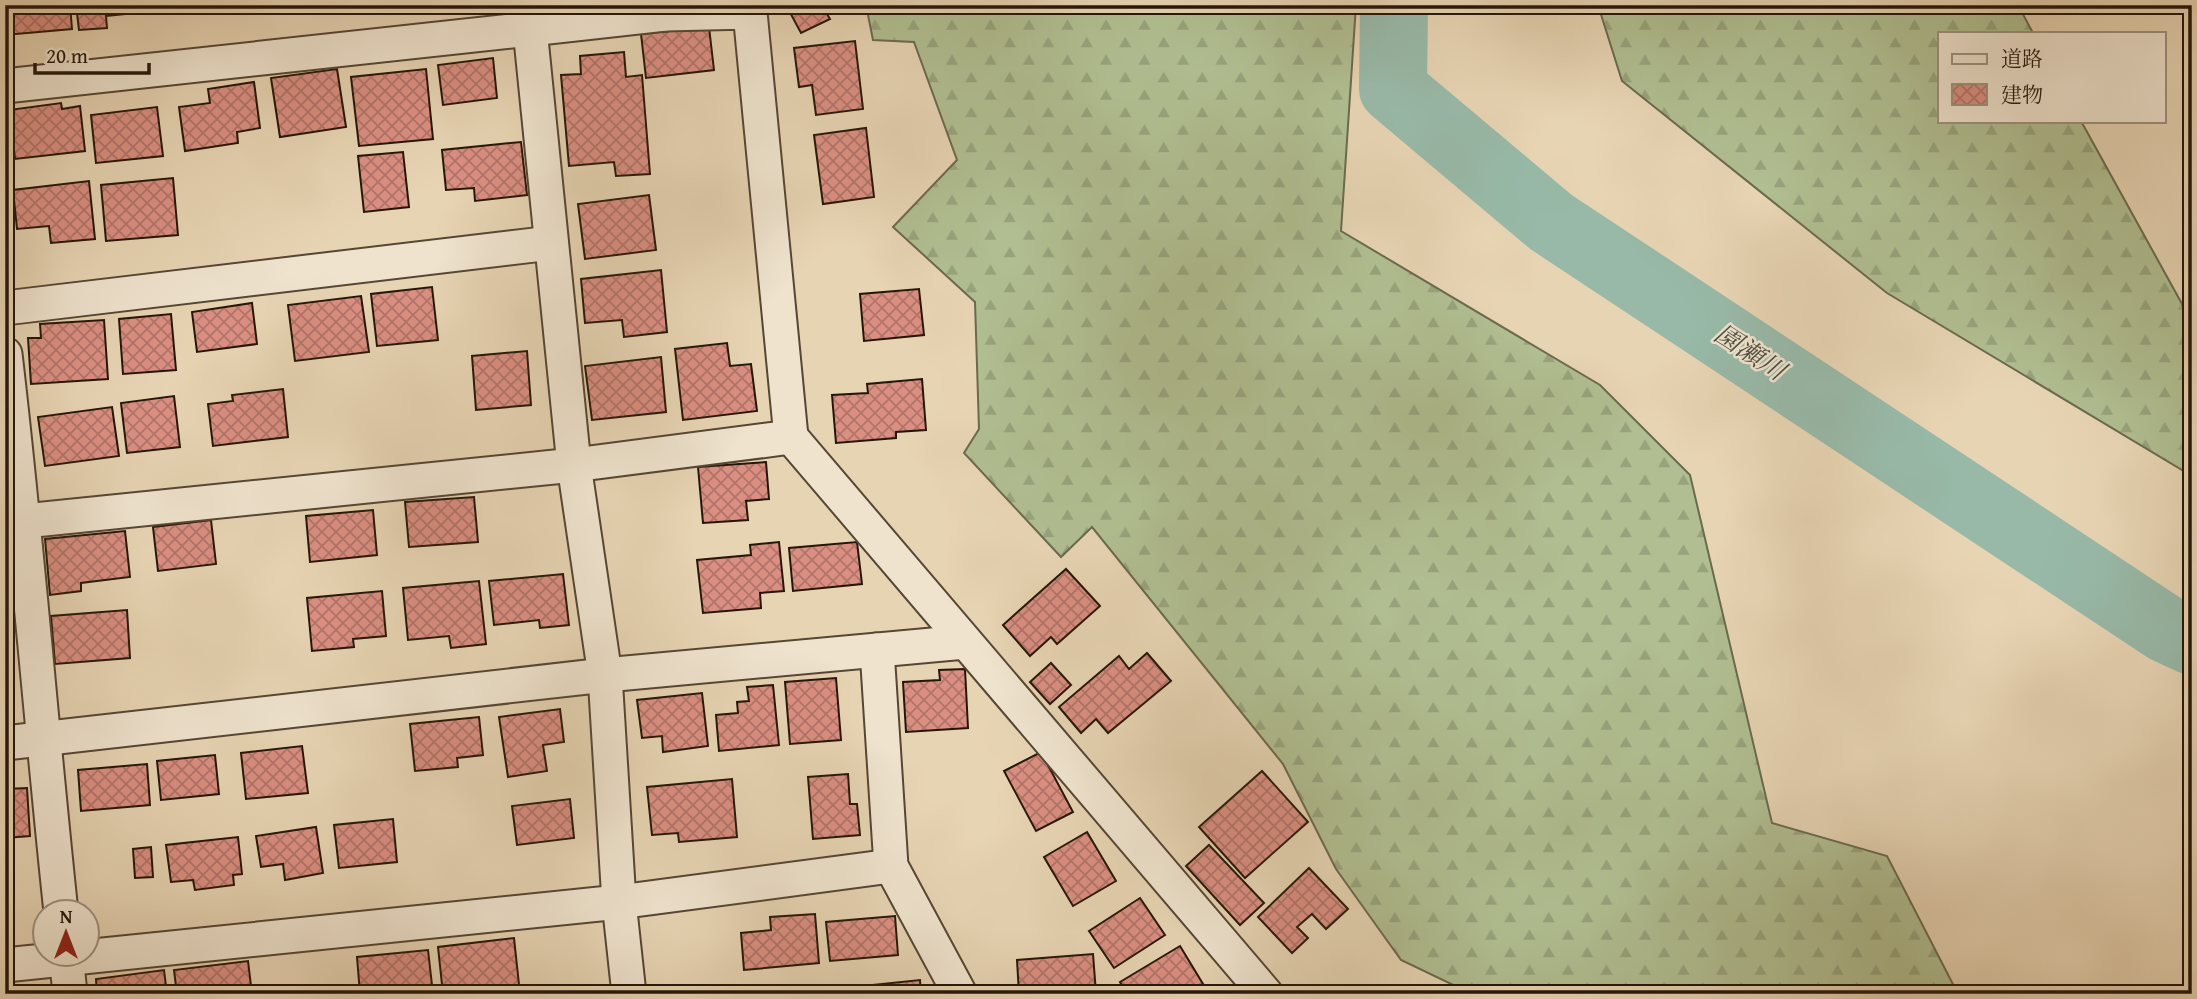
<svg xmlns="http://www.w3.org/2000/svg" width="2197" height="999" font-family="'Gentium Book Plus','Noto Serif JP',serif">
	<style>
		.forest { fill: url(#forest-firs); stroke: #6b6a4d; stroke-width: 2 }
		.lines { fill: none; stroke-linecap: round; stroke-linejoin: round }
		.river { stroke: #98b9a8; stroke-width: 68 }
		.building { fill: url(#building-cross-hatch); stroke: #261609; stroke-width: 2 }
		.street-casing { stroke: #564634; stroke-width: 37 }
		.street { stroke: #efe3ce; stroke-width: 33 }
		.labels { text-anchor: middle; stroke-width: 5; stroke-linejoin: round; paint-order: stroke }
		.water-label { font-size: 26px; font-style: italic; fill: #4e4f41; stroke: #efe3ce }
	</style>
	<defs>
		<pattern id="forest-firs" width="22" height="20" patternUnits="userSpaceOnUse" patternTransform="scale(1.75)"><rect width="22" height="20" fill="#b0be91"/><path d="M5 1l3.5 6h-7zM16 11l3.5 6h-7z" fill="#97a37c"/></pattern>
		<pattern id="building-cross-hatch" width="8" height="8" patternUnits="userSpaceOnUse" patternTransform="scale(1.75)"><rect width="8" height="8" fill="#db8f82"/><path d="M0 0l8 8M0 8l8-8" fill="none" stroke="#b17469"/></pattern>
	</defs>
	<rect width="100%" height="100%" fill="#e7d4b3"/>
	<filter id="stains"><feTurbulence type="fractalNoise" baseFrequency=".00286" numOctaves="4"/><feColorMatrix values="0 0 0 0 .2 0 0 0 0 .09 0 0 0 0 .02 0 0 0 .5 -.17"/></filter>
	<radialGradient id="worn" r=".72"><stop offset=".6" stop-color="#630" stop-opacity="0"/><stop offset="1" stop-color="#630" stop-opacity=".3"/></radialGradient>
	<!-- forest -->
	<g class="forest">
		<path d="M866,5H1356L1341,231L1600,385L1690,475L1772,823L1887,856L1958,994H1472L1401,960L1336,869L1283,764L1092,527L1061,557L964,453L979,429L975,302L893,227L957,160L914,42L873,40Z"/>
		<path d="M1598,5H2018L2033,33H1940V121H2081L2192,322V476L1887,293L1622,81Z"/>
	</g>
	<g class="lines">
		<!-- river -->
		<path class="river" d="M1394,5L1393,89L1551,222L2166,629L2192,641"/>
	</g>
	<!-- building -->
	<g class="building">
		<path d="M5,5H70L72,29L5,35Z"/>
		<path d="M76,5H143L144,12L106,16L107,28L79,30Z"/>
		<path d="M786,5H826L823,7L830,19L801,33Z"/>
		<path d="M709,27L714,70L646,78L641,34Z"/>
		<path d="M855,41L863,109L816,115L812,85L799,87L794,48Z"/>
		<path d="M624,52L626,77L642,75L650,174L616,176L614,162L569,166L561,75L581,74L580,56Z"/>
		<path d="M493,58L497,98L443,105L438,65Z"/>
		<path d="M337,69L346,127L280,137L271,78Z"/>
		<path d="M426,69L433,139L359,146L351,77Z"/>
		<path d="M254,82L260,128L237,132L238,143L185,151L179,107L210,103L208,89Z"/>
		<path d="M61,103L62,109L80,106L85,151L15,159L9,110Z"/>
		<path d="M157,107L163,156L96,163L91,115Z"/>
		<path d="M866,128L874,197L823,204L814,135Z"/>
		<path d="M521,142L527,195L475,201L474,188L446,190L442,150Z"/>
		<path d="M403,152L409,207L364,212L358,156Z"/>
		<path d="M173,178L178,235L106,241L101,185Z"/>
		<path d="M89,181L95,239L51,243L49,226L17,229L13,190Z"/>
		<path d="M649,195L656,250L585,259L578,204Z"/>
		<path d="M661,270L667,332L624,337L622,320L585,323L581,279Z"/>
		<path d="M432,287L438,340L377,346L371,294Z"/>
		<path d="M919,289L924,335L864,341L860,294Z"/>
		<path d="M361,296L369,352L295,361L288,305Z"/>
		<path d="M252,303L257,344L197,352L192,312Z"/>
		<path d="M171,314L176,370L123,374L119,319Z"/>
		<path d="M104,320L108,379L31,384L28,338H41L40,324Z"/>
		<path d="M727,343L730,366L751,364L757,411L683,420L675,349Z"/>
		<path d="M527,351L531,405L476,410L472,356Z"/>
		<path d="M661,357L666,412L592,420L585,366Z"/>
		<path d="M922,379L926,430L896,432V438L836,443L832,395L868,393L867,384Z"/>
		<path d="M283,389L288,437L213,446L208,404L233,401L232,395Z"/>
		<path d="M174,396L180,447L127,453L121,403Z"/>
		<path d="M112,407L119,456L45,466L38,417Z"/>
		<path d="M766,462L769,499L746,501L748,520L703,523L698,467Z"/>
		<path d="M474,497L478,542L409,547L405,502Z"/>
		<path d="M373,510L377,555L310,562L306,516Z"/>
		<path d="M211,520L216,564L158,571L153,527Z"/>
		<path d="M125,531L130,577L81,583V591L50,595L45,539Z"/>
		<path d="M779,542L784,591L760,593L761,608L703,613L697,560L751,555L750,545Z"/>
		<path d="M857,542L862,584L793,591L789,548Z"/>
		<path d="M1066,569L1100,606L1057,644L1051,637L1030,656L1003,625Z"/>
		<path d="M563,574L569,625L540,628L539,620L494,625L489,581Z"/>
		<path d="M479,581L486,644L451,648L449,636L408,640L403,588Z"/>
		<path d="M382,591L386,636L353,639L354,647L312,651L307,598Z"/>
		<path d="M127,610L130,658L55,664L51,616Z"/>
		<path d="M1147,653L1171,681L1108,733L1096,719L1081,733L1059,707L1119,656L1129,669Z"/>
		<path d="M1051,663L1071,685L1050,704L1030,682Z"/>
		<path d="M965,669L968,728L906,732L903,682L940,680L939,670Z"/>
		<path d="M836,678L841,740L790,744L785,682Z"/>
		<path d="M773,685L779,745L719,751L716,715L738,713L737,702L749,701L747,687Z"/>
		<path d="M702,693L708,746L663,752L662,736L642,738L637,700Z"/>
		<path d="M560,709L564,742L543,745L547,771L508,777L499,717Z"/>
		<path d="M479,717L483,755L457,758L458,767L415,771L410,724Z"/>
		<path d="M302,746L308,793L246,799L241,753Z"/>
		<path d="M1041,752L1073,812L1036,831L1004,771Z"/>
		<path d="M215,755L219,794L161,800L157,761Z"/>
		<path d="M147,764L150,805L81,811L78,770Z"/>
		<path d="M1262,771L1308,822L1245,878L1199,827Z"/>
		<path d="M848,774L850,804H857L860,835L813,839L808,777Z"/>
		<path d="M732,779L737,837L679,842L678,833L652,835L647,787Z"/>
		<path d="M27,788L30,836L5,838V789Z"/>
		<path d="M570,799L574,838L517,845L512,806Z"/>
		<path d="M393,819L397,862L339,868L334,825Z"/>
		<path d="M316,827L323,873L285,880L283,864L261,867L256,836Z"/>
		<path d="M1087,832L1116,881L1073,906L1044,857Z"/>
		<path d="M238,837L242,874L233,875L234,885L195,890L193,880L171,882L166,845Z"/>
		<path d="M1209,845L1264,903L1240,925L1186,866Z"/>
		<path d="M151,847L153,877L135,878L133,849Z"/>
		<path d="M1309,868L1348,909L1326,929L1312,914L1297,927L1308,938L1292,953L1258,917Z"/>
		<path d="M1140,898L1165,935L1114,968L1089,931Z"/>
		<path d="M815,914L819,963L744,970L741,933L771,930L770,917Z"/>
		<path d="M895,916L898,955L830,961L826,922Z"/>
		<path d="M514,938L520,994H443L438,947Z"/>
		<path d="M1180,946L1203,984L1186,994H1127L1120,982Z"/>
		<path d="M428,950L433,994H360L357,957Z"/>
		<path d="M1093,954L1096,993L1019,994L1017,960Z"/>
		<path d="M248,961L252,994H177L174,970Z"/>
		<path d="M164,970L167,994H97L96,979Z"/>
		<path d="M920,980L921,994H855L854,987Z"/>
	</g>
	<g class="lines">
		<defs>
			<g id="street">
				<path d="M530,29L665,14L664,5"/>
				<path d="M5,86L530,29L574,465L605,675L619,902L629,994"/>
				<path d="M5,308L551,243"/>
				<path d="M5,354C27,539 41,726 61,912"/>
				<path d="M791,437L1266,994"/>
				<path d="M5,523L574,465L791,437L750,12L665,14"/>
				<path d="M877,650L891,866L960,994"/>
				<path d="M5,743L605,675L965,642"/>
				<path d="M66,954L70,994"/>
				<path d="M5,965L619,902L891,866"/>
			</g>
		</defs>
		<!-- street casing -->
		<use href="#street" class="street-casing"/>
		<!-- street -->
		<use href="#street" class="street"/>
	</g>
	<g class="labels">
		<!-- water labels -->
		<g class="water-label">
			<text transform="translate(1750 352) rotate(33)" y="9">園瀬川</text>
		</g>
	</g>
	<!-- margin -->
	<rect width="2197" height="999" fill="none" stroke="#e7d4b3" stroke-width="28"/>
	<rect x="7" y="7" width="2183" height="985" fill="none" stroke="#261609" stroke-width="3.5"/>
	<rect x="14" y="14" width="2169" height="971" fill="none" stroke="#261609" stroke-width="2"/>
	<!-- legend -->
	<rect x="1938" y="32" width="228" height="91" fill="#efe3ce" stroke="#9f917f" stroke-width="2"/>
	<rect x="1952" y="54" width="35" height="10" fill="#efe3ce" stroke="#9f917f" stroke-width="2"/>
	<text x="2001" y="66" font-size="21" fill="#261609">道路</text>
	<rect x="1952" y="84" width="35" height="21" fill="url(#building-cross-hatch)" stroke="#9f917f" stroke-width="2"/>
	<text x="2001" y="102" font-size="21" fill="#261609">建物</text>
	<!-- north arrow -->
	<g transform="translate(66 933)"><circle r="33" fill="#efe3ce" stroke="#9f917f" stroke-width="2"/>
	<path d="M0-5L12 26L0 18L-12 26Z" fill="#8f2418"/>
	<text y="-10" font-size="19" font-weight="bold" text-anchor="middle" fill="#261609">N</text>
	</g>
	<!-- scale -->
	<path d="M35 63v10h114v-10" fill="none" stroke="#261609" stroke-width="3.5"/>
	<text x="46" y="63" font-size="21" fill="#261609" stroke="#efe3ce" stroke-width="5" paint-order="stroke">20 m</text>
	<rect width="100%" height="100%" filter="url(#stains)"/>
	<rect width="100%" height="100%" fill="url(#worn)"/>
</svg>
